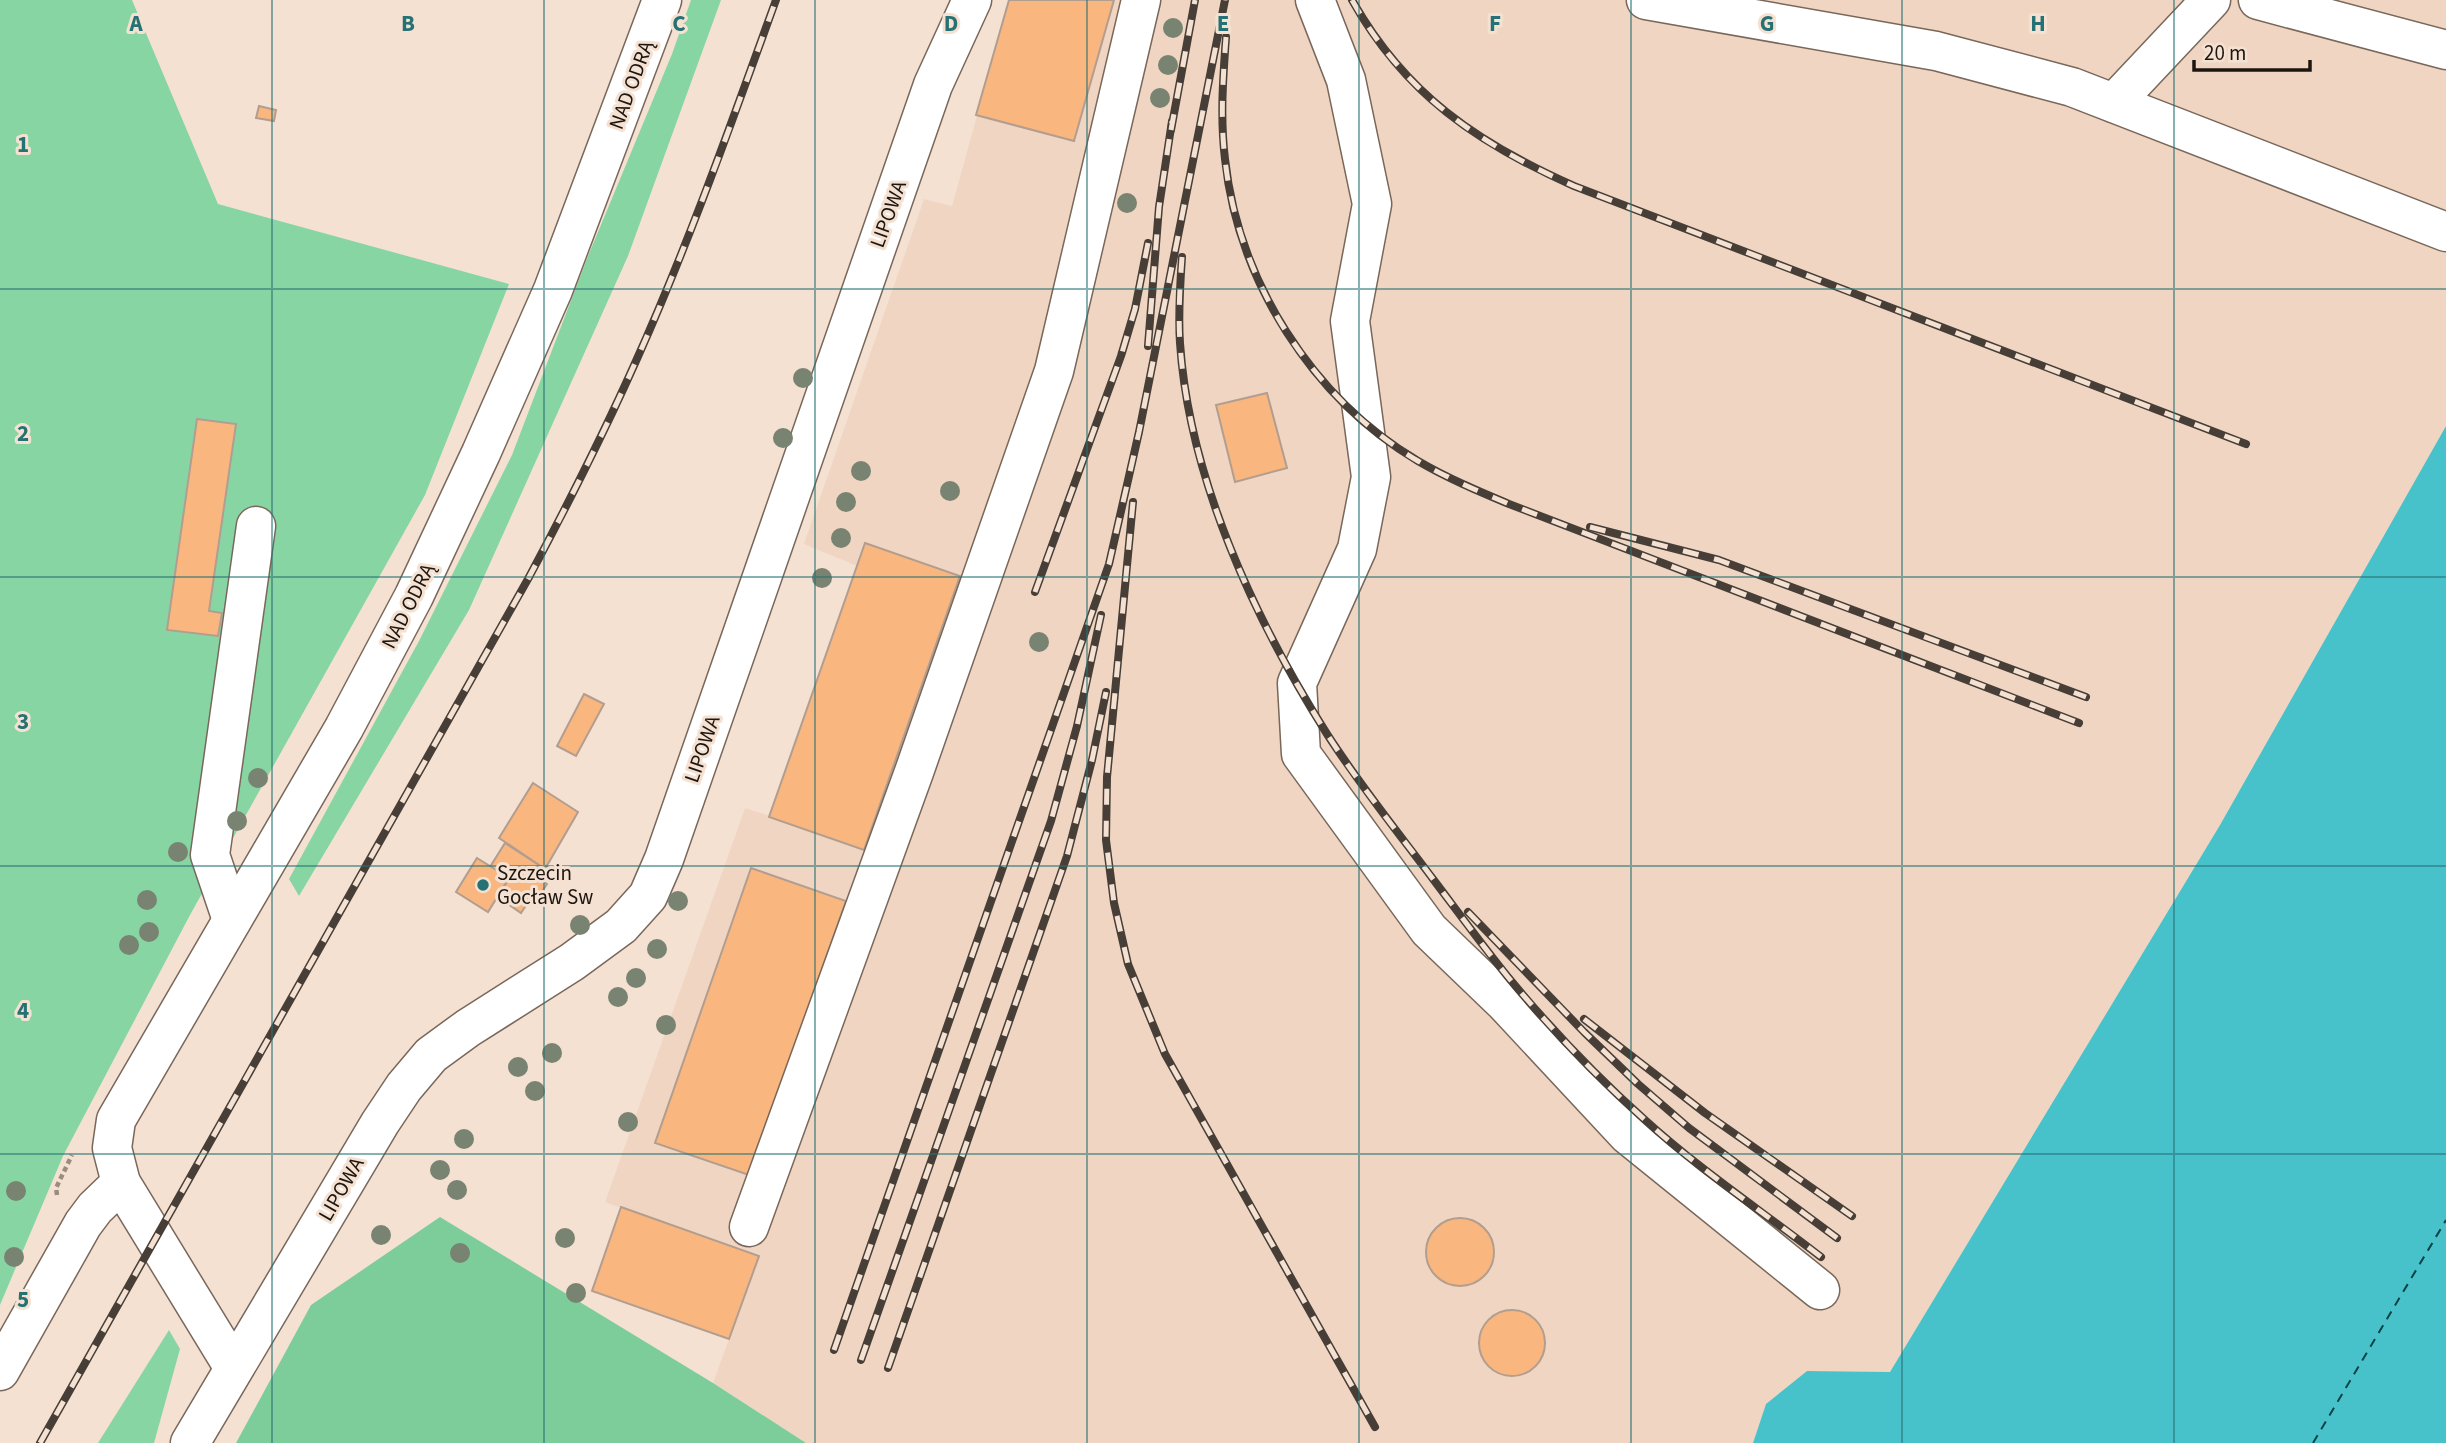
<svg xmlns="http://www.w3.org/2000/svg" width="2446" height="1443" font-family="'Source Sans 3',sans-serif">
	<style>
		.built { fill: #f0d6c2 }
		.green { fill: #88d5a4 }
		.forest { fill: #7dcd9b }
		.water { fill: #48c2ca }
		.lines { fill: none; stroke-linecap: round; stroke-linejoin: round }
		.ferry { stroke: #0b4347; stroke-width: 2; stroke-dasharray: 9 7; stroke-linecap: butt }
		.building { fill: #fab67f; stroke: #b19e90; stroke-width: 2 }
		.minor-casing { stroke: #78675a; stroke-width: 41 }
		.path { stroke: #9a8c81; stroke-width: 4.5; stroke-dasharray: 5 3.5; stroke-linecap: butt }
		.minor { stroke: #fff; stroke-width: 38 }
		.rail-casing { stroke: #473f37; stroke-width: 8 }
		.rail { stroke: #f5e1d2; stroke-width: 5; stroke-dasharray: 16; stroke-linecap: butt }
		.tree { fill: #798371 }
		.grid { fill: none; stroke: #267173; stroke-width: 2; stroke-opacity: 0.55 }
		.poi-dot { fill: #267173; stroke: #f5e1d2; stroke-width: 2.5 }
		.labels { text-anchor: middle; stroke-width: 6; stroke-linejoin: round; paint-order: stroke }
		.street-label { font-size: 21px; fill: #1c1610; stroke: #f5e1d2 }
		.poi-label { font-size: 21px; fill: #1c1610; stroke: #f5e1d2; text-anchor: start }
		.grid-label { font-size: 23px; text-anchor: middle; font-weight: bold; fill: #267173; stroke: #f5e1d2; stroke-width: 6; stroke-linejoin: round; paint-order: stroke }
	</style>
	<rect width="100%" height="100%" fill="#f5e1d2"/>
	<!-- built -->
	<path class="built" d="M1009,0H2446V426L2220,825L1890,1372L1807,1371L1766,1404L1753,1443H806L713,1383L729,1339L592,1291L621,1208L605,1202L745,808L770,816L857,566L804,544L924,199L952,206Z"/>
	<!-- green -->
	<g class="green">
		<path d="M0,0H132L218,204L509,284L425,495L190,915L63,1156L0,1305Z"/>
		<path d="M691,0H721L628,256L469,610L299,896L289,879L419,641L512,455L588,256L672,54Z"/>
		<path d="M169,1330L180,1349L154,1443H98Z"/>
	</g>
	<!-- forest -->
	<path class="forest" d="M440,1217L713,1383L806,1443H236L311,1305Z"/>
	<!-- water -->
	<path class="water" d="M2446,426V1443H1753L1766,1404L1807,1371L1890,1372L2220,825Z"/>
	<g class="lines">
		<!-- ferry -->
		<path class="ferry" d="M2313,1443L2446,1220"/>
	</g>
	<!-- building -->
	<g class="building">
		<path d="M1009,0H1114L1074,141L976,115Z"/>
		<path d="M259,106L276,110L274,121L256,118Z"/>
		<path d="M1267,393L1287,468L1235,482L1216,405Z"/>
		<path d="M197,419L236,424L209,611L222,613L218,636L167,630Z"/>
		<path d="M865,543L960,576L864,850L769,817Z"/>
		<path d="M584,694L604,704L576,756L557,746Z"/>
		<path d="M533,783L578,812L545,869L499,838Z"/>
		<path d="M505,843L545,869L546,866L550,869L542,881L547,884L539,896L534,893L521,913L498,897L509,878L490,867Z"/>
		<path d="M477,858L509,878L488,912L456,892Z"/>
		<path d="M751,868L846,901L749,1175L655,1143Z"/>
		<path d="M621,1207L759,1256L729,1339L592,1291Z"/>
		<circle cx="1460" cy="1252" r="34"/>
		<circle cx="1512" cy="1343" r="33"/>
	</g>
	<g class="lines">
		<defs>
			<g id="minor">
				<path d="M1315,0L1346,80L1372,204L1350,321L1371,477L1357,549L1297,683L1301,754L1429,930L1505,1003L1628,1135L1820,1290"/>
				<path d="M1646,0L1936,51L2072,87L2446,232"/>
				<path d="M2258,0L2446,50"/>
				<path d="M2114,103L2211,0"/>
				<path d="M232,920L210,855L256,526"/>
				<path d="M749,1227L914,772L1054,371L1141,0"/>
				<path d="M234,1368L121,1183L112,1148L116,1120L344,728L414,596L481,453L553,290L662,0"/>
				<path d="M0,1371L83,1224L95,1208L121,1183"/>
				<path d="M190,1443L380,1123L404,1087L431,1055L468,1028L572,962L621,926L648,896L664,859L933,85L972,0"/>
			</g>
		</defs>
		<!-- minor casing -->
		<use href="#minor" class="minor-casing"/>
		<!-- path -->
		<path class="path" d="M57,1195L56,1188L72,1155"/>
		<!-- minor -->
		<use href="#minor" class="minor"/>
		<defs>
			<g id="rail">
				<path d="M1352,0C1405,94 1477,143 1574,186L2246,444"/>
				<path d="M1226,37C1223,78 1220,118 1225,159C1238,281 1312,398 1418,461C1447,478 1478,491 1509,504L2079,723"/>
				<path d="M1171,130L1195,0"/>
				<path d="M1182,257C1180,285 1178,315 1180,343C1189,479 1255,620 1327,734C1359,784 1397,831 1433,879C1458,912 1482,945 1508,977C1550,1028 1596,1076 1645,1120C1700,1170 1762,1211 1821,1257"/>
				<path d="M1148,346L1159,207L1172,121"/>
				<path d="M1133,502L1107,777L1106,840L1114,903L1128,964L1165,1054L1375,1427"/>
				<path d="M1590,527L1719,560L2086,697"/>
				<path d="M1035,592L1121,356L1135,309L1148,243"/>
				<path d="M1468,912L1584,1032L1638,1084L1689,1128L1837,1238"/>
				<path d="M1584,1019L1705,1113L1852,1216"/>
				<path d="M834,1350L1109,564L1139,432L1225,0"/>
				<path d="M861,1360L1051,821L1077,726L1101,615"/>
				<path d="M888,1368L1067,856L1092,760L1106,692"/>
				<path d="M40,1443L528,579C566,508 603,435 636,361C689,243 732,121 776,0"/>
			</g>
		</defs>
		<!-- rail casing -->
		<use href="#rail" class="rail-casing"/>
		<!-- rail -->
		<use href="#rail" class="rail"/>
	</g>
	<!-- trees -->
	<g class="tree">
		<circle cx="1173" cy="28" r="10"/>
		<circle cx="1168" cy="65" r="10"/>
		<circle cx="1160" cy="98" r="10"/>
		<circle cx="1127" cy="203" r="10"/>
		<circle cx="803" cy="378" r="10"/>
		<circle cx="783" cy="438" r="10"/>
		<circle cx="861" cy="471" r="10"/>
		<circle cx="950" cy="491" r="10"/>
		<circle cx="846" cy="502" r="10"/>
		<circle cx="841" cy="538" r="10"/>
		<circle cx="822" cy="578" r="10"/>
		<circle cx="1039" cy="642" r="10"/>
		<circle cx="258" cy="778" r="10"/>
		<circle cx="237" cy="821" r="10"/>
		<circle cx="178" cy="852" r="10"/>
		<circle cx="147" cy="900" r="10"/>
		<circle cx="678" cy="901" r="10"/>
		<circle cx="580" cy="925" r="10"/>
		<circle cx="149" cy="932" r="10"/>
		<circle cx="129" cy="945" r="10"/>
		<circle cx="657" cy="949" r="10"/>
		<circle cx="636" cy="978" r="10"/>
		<circle cx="618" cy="997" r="10"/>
		<circle cx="666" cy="1025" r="10"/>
		<circle cx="552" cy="1053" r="10"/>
		<circle cx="518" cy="1067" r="10"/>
		<circle cx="535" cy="1091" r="10"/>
		<circle cx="628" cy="1122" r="10"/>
		<circle cx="464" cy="1139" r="10"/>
		<circle cx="440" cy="1170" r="10"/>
		<circle cx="457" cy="1190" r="10"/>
		<circle cx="16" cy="1191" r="10"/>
		<circle cx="381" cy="1235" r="10"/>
		<circle cx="565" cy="1238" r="10"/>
		<circle cx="460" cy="1253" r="10"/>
		<circle cx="14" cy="1257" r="10"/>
		<circle cx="576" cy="1293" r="10"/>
	</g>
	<!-- grid -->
	<path class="grid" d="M272,0V1443M544,0V1443M815,0V1443M1087,0V1443M1359,0V1443M1631,0V1443M1902,0V1443M2174,0V1443M0,289H2446M0,577H2446M0,866H2446M0,1154H2446"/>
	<!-- markers -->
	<circle class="poi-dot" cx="483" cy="885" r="7"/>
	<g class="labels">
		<!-- street labels -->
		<g class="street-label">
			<text transform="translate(631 85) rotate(-70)" y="7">NAD ODRĄ</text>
			<text transform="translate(888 214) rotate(-70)" y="7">LIPOWA</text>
			<text transform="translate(408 606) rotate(-63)" y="7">NAD ODRĄ</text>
			<text transform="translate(702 749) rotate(-71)" y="7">LIPOWA</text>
			<text transform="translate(341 1189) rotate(-60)" y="7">LIPOWA</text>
		</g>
		<!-- poi labels -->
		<g class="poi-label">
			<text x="497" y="880">Szczecin<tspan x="497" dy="24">Gocław Sw</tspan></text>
		</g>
	</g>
	<g class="grid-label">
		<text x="136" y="31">A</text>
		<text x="408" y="31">B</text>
		<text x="679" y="31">C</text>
		<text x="951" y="31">D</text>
		<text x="1223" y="31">E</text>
		<text x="1495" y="31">F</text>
		<text x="1767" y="31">G</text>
		<text x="2038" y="31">H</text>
		<text x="23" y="152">1</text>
		<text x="23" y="441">2</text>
		<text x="23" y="729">3</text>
		<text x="23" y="1018">4</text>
		<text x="23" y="1307">5</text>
	</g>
	<!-- scale -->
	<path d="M2194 60v10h116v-10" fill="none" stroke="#1c1610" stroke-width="3.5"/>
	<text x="2204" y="60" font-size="21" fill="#1c1610" stroke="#f5e1d2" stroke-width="5" paint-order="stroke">20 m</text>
</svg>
